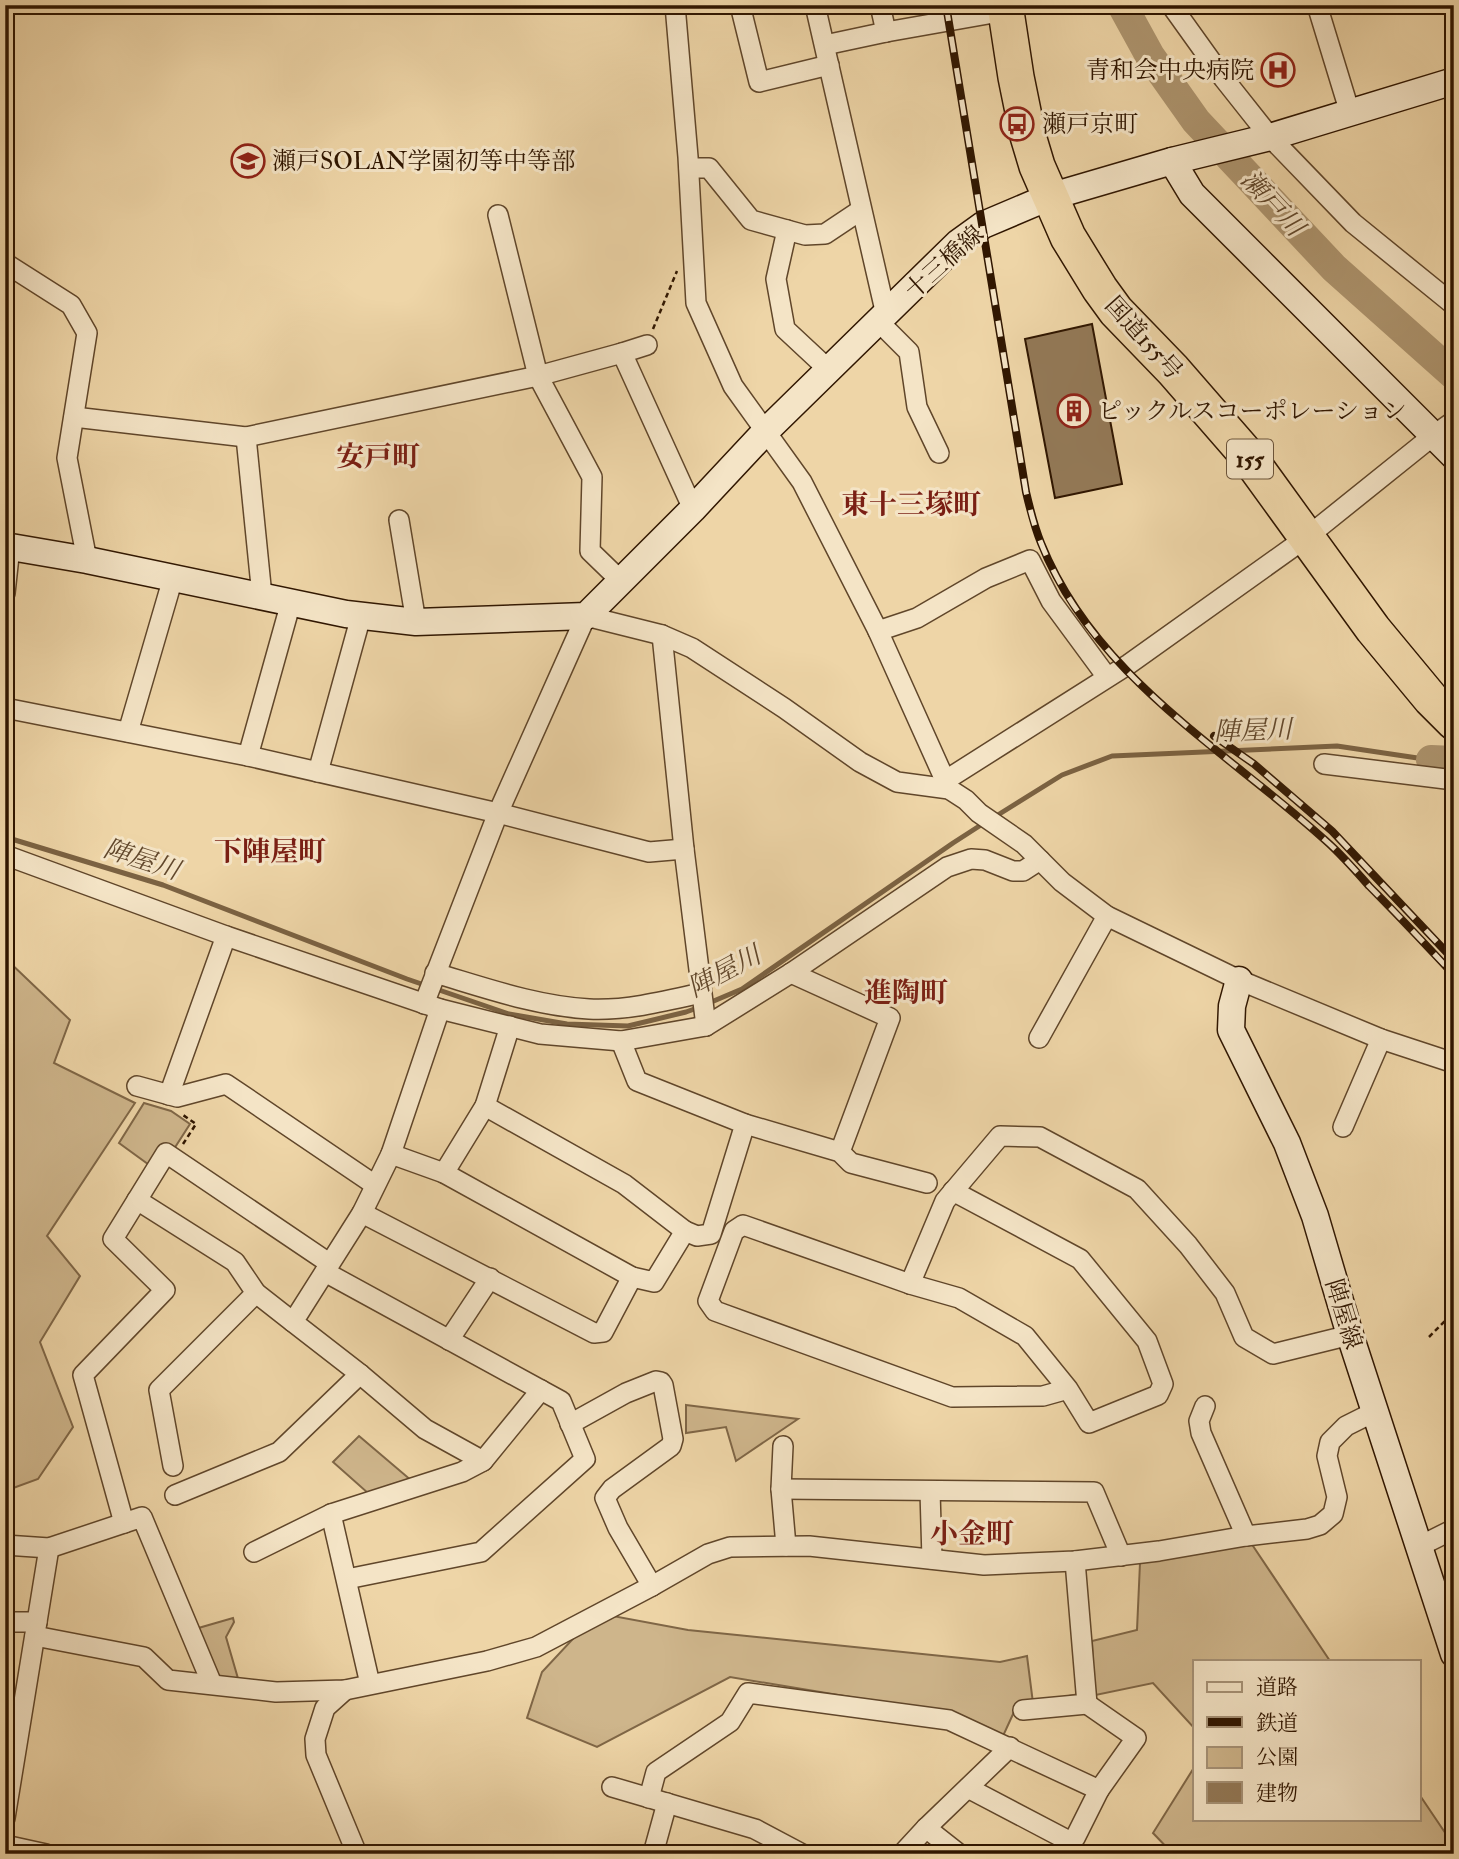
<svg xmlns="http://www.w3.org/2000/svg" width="1459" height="1859" font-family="'IM FELL Double Pica','Noto Serif JP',serif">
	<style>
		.green { fill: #ceb58b; stroke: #7f6646; stroke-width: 2 }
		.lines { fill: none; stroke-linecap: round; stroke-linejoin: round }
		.stream { stroke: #7b6242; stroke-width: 5 }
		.river { stroke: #ad946e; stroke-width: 30 }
		.building { fill: #937957; stroke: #301600; stroke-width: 2 }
		.street-casing { stroke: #60462a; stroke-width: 22 }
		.secondary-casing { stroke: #301600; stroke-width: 29 }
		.highway-casing { stroke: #301600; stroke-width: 38 }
		.path { stroke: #301600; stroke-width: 2.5; stroke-dasharray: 5 3.5; stroke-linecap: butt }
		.street { stroke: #f4e4c6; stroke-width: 19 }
		.secondary { stroke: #f4e4c6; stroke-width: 26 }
		.highway { stroke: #eed5a7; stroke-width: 35 }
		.rail-casing { stroke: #301600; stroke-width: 8 }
		.rail { stroke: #f4e4c6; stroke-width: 5; stroke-dasharray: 16; stroke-linecap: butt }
		.labels { text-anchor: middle; stroke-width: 6; stroke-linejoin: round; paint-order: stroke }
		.shield { fill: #f4e4c6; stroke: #6b543b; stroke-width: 2 }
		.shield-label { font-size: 23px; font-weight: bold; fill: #301600 }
		.poi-label { font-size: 24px; fill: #301600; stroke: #f4e4c6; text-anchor: start }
		.street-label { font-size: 24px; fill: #301600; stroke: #f4e4c6 }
		.water-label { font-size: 26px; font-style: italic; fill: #62482c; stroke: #f4e4c6 }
		.quarter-label { font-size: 28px; font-weight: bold; fill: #7a1f14; stroke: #f4e4c6 }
	</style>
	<rect width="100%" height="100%" fill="#eed5a7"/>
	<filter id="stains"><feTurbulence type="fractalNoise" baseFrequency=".00286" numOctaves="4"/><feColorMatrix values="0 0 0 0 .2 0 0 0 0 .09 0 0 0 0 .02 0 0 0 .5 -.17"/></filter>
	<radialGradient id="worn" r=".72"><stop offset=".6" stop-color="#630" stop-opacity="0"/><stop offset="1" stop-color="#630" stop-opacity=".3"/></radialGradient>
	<!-- green -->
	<g class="green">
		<path d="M5,958L70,1020L54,1063L135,1103L47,1236L80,1276L40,1342L73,1427L38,1479L5,1491Z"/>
		<path d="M144,1103L171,1111L190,1124L172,1152L152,1167L119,1143Z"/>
		<path d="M686,1405L798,1419L736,1461L726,1427L686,1433Z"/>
		<path d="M359,1436L412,1481L369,1494L333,1462Z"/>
		<path d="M1251,1543L1330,1661H1195V1729L1153,1683L1014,1712L1003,1736L946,1713L730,1677L597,1747L527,1718L542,1672L597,1613L688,1630L1000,1662L1027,1656L1033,1703L1094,1691L1092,1641L1137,1630L1140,1563Z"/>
		<path d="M233,1618L234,1622L226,1637L239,1682L213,1681L195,1629Z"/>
		<path d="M1195,1766V1819H1419V1794L1454,1846V1854H1173L1153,1833Z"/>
	</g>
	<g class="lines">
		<!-- stream -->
		<g class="stream">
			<path d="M993,818L1062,775L1112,756L1337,746L1431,760"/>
			<path d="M5,837L163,885L407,979L509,1014L567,1024L628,1026L686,1012L700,1007"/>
			<path d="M709,1003L742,989L953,843L984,823"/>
		</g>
		<!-- river -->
		<g class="river">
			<path d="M1122,5L1150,56L1196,121L1334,268L1454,375"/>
			<path d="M1431,760L1454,761"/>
		</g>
	</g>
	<!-- building -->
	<path class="building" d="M1092,324L1122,484L1055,498L1025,339Z"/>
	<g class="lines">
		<defs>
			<g id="street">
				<path d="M675,5L688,157L696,303L733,386L802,482L878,631L949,789"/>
				<path d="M740,5L759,82L829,65"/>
				<path d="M815,5L886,315"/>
				<path d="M880,5L886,32"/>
				<path d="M1171,5L1224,79L1270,137L1353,223L1454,305"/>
				<path d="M1317,5L1350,113"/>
				<path d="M825,45L886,32L1005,11"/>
				<path d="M689,168H709L751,220L805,235L825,234L861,210"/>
				<path d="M498,215L538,376L592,477L590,551L621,581"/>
				<path d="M787,230L776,279L785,329L829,370"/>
				<path d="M5,263L71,305L87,333L67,458L87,560"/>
				<path d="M879,322L909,352L917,407L939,453"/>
				<path d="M622,353L647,345"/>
				<path d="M74,417L246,437L538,376L622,353L693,509"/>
				<path d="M246,437L262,596"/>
				<path d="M399,520L416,622"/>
				<path d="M5,593L10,547"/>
				<path d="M878,631L917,618L986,578L1030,560L1051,601L1107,677"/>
				<path d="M662,635L684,849L706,1026"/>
				<path d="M5,708L248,756L498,813L649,852L684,849"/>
				<path d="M128,732L173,578"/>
				<path d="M248,756L291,602"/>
				<path d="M1324,764L1454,780"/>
				<path d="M318,772L361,616"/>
				<path d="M946,780L1129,664L1307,537L1434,435L1454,421"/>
				<path d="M5,855L226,936L440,1009L540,1034L621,1041L706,1026L791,973L947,867L971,859L985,860L1013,871H1023L1040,860"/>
				<path d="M435,973C486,988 536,1006 589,1009C625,1011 666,1001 701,993"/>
				<path d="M791,973L890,1018L840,1152"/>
				<path d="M424,1004L498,813L586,616L662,635L692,648L784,708L860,762L897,782L949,789L966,800L979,813L1024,844L1062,882L1107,916L1239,980L1381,1039L1454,1063"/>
				<path d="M1039,1038L1107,916"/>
				<path d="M137,1086L177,1097L226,1084L375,1185"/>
				<path d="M169,1095L226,936"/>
				<path d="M485,1106L624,1184L685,1231"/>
				<path d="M745,1124L840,1152L851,1163L927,1183"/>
				<path d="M1343,1127L1381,1039"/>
				<path d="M391,1154L444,1173L632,1277L654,1282L685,1231L697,1236L711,1234L745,1124L637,1081L621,1041"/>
				<path d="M444,1173L485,1106L510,1026"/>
				<path d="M953,1191L1080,1259L1147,1341L1163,1384L1158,1395L1089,1423L1068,1389L1025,1336L959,1298L910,1284L743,1225L734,1231L708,1301L715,1311L952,1397L1043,1396L1068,1389"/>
				<path d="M137,1200L235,1262L256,1293L293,1322"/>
				<path d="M362,1213L594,1333L603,1332L632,1277"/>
				<path d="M325,1272L561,1401L585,1459L481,1552L347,1579"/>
				<path d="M910,1284L945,1201L1000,1136L1040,1137L1137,1189L1188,1245L1225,1293L1244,1337L1273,1354L1350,1335"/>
				<path d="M449,1340L490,1278"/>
				<path d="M360,1374L425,1429L483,1461"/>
				<path d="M1205,1406L1199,1421L1201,1433L1246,1536"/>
				<path d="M570,1424L626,1393L656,1381L661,1382L663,1385L673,1439L671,1446L612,1489L605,1498L618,1528L652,1586"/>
				<path d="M783,1446L781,1489L786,1546"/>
				<path d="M173,1466L159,1390L256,1293"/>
				<path d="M781,1489L1094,1492L1121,1556"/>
				<path d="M930,1491L932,1559"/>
				<path d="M175,1495L279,1452L360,1374L293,1322L362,1213L391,1154L440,1009"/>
				<path d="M331,1514L370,1684"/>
				<path d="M124,1523L83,1375L165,1290L113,1239L166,1153L329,1263"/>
				<path d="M5,1545L49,1548L142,1517L212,1684"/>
				<path d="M1420,1546L1454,1529"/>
				<path d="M254,1552L331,1514L462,1472L483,1461L541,1390"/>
				<path d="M5,1622H37"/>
				<path d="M35,1636L144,1657L168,1680L276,1692L345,1690L487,1661L536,1647L652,1586L708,1554L730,1547L809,1546L984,1565L1075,1561L1159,1551L1246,1536L1307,1529L1320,1525L1333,1514L1337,1497L1327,1456L1330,1442L1346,1426L1376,1411"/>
				<path d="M345,1690L325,1708L315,1739L316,1755L357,1854"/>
				<path d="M1023,1710L1087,1704L1075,1561"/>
				<path d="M612,1787L755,1829L802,1854"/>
				<path d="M968,1788L1069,1841L1075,1838L1099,1790"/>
				<path d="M649,1798L656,1772L730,1722L748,1693L949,1720L1099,1790L1136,1738L1087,1704"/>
				<path d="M5,1818L49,1548"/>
				<path d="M926,1828L959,1854"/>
				<path d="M5,1845L46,1854"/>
				<path d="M653,1854L667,1803"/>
				<path d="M902,1854L926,1828L1010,1747"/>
			</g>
			<g id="secondary">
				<path d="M1172,161L1192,194L1454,456"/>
				<path d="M5,546L87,560L346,614L416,622L586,616L693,509L765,432L958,243L983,225L1049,197L1172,161L1270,137L1454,81"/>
				<path d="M1239,980L1232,1006L1231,1030L1287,1143L1315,1216L1350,1335L1454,1654"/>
			</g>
			<path id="highway" d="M1005,5L1016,77L1028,136L1037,166L1068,237L1100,289L1116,311L1173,370L1247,455L1373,629L1431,699L1454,722"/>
		</defs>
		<!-- street casing -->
		<use href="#street" class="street-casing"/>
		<!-- secondary casing -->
		<use href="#secondary" class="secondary-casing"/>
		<!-- highway casing -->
		<use href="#highway" class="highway-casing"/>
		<!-- path -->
		<g class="path">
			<path d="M653,329L677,271"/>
			<path d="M183,1144L196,1124L183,1115"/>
			<path d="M1429,1337L1454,1312"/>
		</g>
		<!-- street -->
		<use href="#street" class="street"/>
		<!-- secondary -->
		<use href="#secondary" class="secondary"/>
		<!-- highway -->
		<use href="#highway" class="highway"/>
		<defs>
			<g id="rail">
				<path d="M946,5L1026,492C1030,509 1034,526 1041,543C1094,676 1223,748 1325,840C1341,854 1355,870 1369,886C1398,915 1426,945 1454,975"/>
				<path d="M1214,736L1254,764L1332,831L1451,957"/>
			</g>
		</defs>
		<!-- rail casing -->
		<use href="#rail" class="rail-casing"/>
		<!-- rail -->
		<use href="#rail" class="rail"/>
	</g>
	<!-- icons -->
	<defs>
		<symbol id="hospital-ring" viewBox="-11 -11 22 22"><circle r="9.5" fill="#f4e4c6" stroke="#8f2418" stroke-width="1.5"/><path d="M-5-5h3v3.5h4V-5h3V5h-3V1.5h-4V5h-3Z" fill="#8f2418"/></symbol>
		<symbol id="bus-ring" viewBox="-11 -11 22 22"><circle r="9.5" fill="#f4e4c6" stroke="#8f2418" stroke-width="1.5"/><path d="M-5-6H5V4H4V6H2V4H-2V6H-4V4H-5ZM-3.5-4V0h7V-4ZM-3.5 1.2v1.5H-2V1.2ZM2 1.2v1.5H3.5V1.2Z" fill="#8f2418"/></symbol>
		<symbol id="school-ring" viewBox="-11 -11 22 22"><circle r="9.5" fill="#f4e4c6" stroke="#8f2418" stroke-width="1.5"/><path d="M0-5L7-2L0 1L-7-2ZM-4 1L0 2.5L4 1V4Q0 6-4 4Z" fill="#8f2418"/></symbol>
		<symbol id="building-ring" viewBox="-11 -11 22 22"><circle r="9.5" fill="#f4e4c6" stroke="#8f2418" stroke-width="1.5"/><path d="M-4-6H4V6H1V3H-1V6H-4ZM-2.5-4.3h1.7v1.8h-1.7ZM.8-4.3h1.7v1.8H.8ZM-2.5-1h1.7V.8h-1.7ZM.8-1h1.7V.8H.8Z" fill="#8f2418"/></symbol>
	</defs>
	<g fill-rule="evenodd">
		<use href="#hospital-ring" x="1259" y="51" width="38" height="38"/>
		<use href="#bus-ring" x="998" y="105" width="38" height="38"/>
		<use href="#school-ring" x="229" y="142" width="38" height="38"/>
		<use href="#building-ring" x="1055" y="392" width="38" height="38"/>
	</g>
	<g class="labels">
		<!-- shield labels -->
		<rect class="shield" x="1227" y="439.5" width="46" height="39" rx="5"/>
		<g class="shield-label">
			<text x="1250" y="467">155</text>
		</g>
		<!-- poi labels -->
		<g class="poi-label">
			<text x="1254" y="78" text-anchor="end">青和会中央病院</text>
			<text x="1042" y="132">瀬戸京町</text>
			<text x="272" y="169">瀬戸SOLAN学園初等中等部</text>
			<text x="1098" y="419">ピックルスコーポレーション</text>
		</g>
		<!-- street labels -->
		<g class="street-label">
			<text transform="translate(944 262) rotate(-42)" y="8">十三橋線</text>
			<text transform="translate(1144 338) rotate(48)" y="8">国道155号</text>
			<text transform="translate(1344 1314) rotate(73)" y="8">陣屋線</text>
		</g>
		<!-- water labels -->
		<g class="water-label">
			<text transform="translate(1273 203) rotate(47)" y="9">瀬戸川</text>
			<text transform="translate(1253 730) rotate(-2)" y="9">陣屋川</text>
			<text transform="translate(142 859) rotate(18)" y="9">陣屋川</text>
			<text transform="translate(724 971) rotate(-28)" y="9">陣屋川</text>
		</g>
		<!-- quarter labels -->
		<g class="quarter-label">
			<text x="378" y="466">安戸町</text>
			<text x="911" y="514">東十三塚町</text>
			<text x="270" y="861">下陣屋町</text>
			<text x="906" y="1002">進陶町</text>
			<text x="972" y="1543">小金町</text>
		</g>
	</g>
	<!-- margin -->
	<rect width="1459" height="1859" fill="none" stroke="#eed5a7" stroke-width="28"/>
	<rect x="7" y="7" width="1445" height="1845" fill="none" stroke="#301600" stroke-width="3.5"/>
	<rect x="14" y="14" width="1431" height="1831" fill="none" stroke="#301600" stroke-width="2"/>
	<!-- legend -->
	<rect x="1193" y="1660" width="228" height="161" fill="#f4e4c6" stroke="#a69277" stroke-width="2"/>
	<rect x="1207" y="1682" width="35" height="10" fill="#f4e4c6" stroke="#a69277" stroke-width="2"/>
	<text x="1256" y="1694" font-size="21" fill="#301600">道路</text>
	<rect x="1207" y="1717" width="35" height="10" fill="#301600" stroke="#a69277" stroke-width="2"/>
	<text x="1256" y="1730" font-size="21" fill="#301600">鉄道</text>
	<rect x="1207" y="1747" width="35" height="21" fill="#ceb58b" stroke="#a69277" stroke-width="2"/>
	<text x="1256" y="1764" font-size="21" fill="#301600">公園</text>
	<rect x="1207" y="1782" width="35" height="21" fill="#937957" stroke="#a69277" stroke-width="2"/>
	<text x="1256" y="1800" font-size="21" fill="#301600">建物</text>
	<rect width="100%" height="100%" filter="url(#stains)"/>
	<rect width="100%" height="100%" fill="url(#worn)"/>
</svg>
